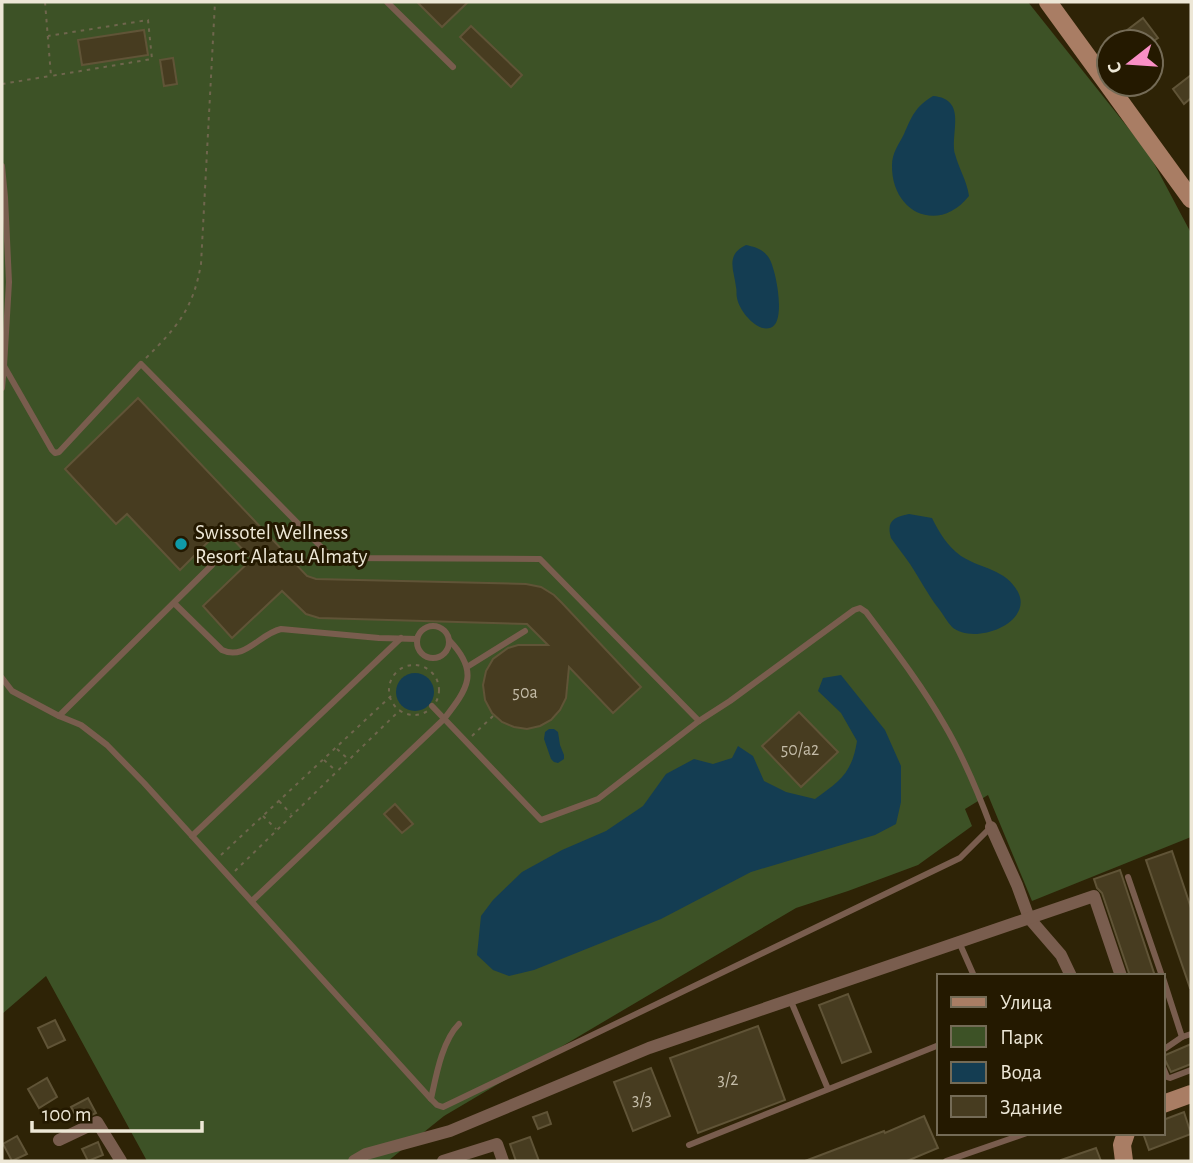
<svg xmlns="http://www.w3.org/2000/svg" width="1193" height="1163" font-family="'Alegreya Sans',sans-serif">
	<style>
		.green { fill: #3d5226 }
		.water { fill: #143d52 }
		.building { fill: #473c20; stroke: #605437; stroke-width: 2 }
		.lines { fill: none; stroke-linecap: round; stroke-linejoin: round }
		.path { stroke: #6f664d; stroke-width: 2; stroke-dasharray: 3.5 5; stroke-linecap: butt }
		.lane { stroke: #795d4e; stroke-width: 6 }
		.street { stroke: #795d4e; stroke-width: 12 }
		.secondary { stroke: #a97d64; stroke-width: 18 }
		.culture-dot { fill: #0f9aa8; stroke: #241900; stroke-width: 2.5 }
		.labels { text-anchor: middle; stroke-width: 6; stroke-linejoin: round; paint-order: stroke }
		.number-label { font-size: 18px; fill: #c4bca8 }
		.poi-label { font-size: 21px; fill: #ede7d6; stroke: #241900; text-anchor: start }
	</style>
	<rect width="100%" height="100%" fill="#2e2306"/>
	<!-- green -->
	<path class="green" d="M2,2H1028L1149,154L1191,233V837L1032,901L988,795L965,809L972,826L918,865L848,891L796,908L444,1116L388,1161H147L46,976L2,1014Z"/>
	<!-- water -->
	<g class="water">
		<path d="M933,96C968,99 950,133 955,154C959,169 967,181 969,196C938,235 891,212 892,165C892,153 899,144 904,134C912,116 915,107 933,96Z"/>
		<path d="M746,245C755,247 763,249 769,258C776,269 787,324 770,328C756,332 739,310 737,298C736,294 737,291 736,287C734,270 725,255 746,245Z"/>
		<path d="M909,514L932,518C939,532 947,546 961,556C981,569 1006,569 1018,592C1034,623 974,646 952,627C947,622 943,614 939,609C928,595 920,579 910,564C904,555 897,547 891,538C886,521 894,517 909,514Z"/>
		<circle cx="415" cy="692" r="19"/>
		<path d="M841,675L885,730L901,766V802L896,824L875,835L751,872L661,919L534,970L509,976L493,970L477,955L481,916L493,900L522,872L562,850L606,831L643,806L666,774L694,759L713,764L732,758L738,746L753,756L764,781L786,792L815,799C840,781 852,773 857,741L841,713L818,691L823,678Z"/>
		<path d="M549,729H554L558,732L560,745L564,755V759L558,763L554,762L551,759L544,739L545,732Z"/>
	</g>
	<!-- building -->
	<g class="building">
		<path d="M417,2H468L442,27Z"/>
		<path d="M1143,18L1158,38L1152,42H1134L1126,31Z"/>
		<path d="M471,26L522,75L511,87L460,37Z"/>
		<path d="M144,30L148,55L82,65L78,40Z"/>
		<path d="M173,58L177,84L164,86L160,60Z"/>
		<path d="M1191,75V98L1184,104L1173,89Z"/>
		<path d="M138,398L307,576L316,579L526,584L541,587L554,595L562,603L641,687L613,713L569,667L566,698L560,710L551,720L540,726L527,729L514,727L502,722L492,713L485,700L483,685L486,671L493,659L508,648L518,645H548L527,624L319,618L306,614L282,591L232,638L203,606L252,559L222,528L180,570L127,514L116,524L65,469Z"/>
		<path d="M799,712L838,752L801,787L762,746Z"/>
		<path d="M395,804L413,824L402,833L384,814Z"/>
		<path d="M1172,851L1191,908V988H1190L1146,860Z"/>
		<path d="M1120,870L1123,879L1155,976H1130L1102,893L1097,888L1094,879Z"/>
		<path d="M848,994L871,1052L842,1063L819,1005Z"/>
		<path d="M55,1020L65,1040L48,1048L38,1028Z"/>
		<path d="M758,1026L785,1100L698,1133L670,1058Z"/>
		<path d="M1191,1044V1064L1171,1072L1163,1056Z"/>
		<path d="M651,1068L670,1116L633,1131L614,1082Z"/>
		<path d="M47,1078L57,1097L39,1108L28,1089Z"/>
		<path d="M88,1098L96,1113L79,1121L71,1107Z"/>
		<path d="M547,1112L551,1124L538,1129L533,1117Z"/>
		<path d="M1184,1112L1191,1134L1149,1150L1143,1133H1163V1120Z"/>
		<path d="M924,1116L938,1148L907,1161H805L884,1131L885,1133Z"/>
		<path d="M17,1136L27,1154L12,1161L3,1144Z"/>
		<path d="M530,1137L539,1161H516L510,1144Z"/>
		<path d="M98,1142L103,1155L88,1161L82,1149Z"/>
		<path d="M1096,1148L1101,1161H1061V1160Z"/>
	</g>
	<g class="lines">
		<!-- path -->
		<g class="path">
			<path d="M45,2L51,76L152,59L148,20L48,36"/>
			<path d="M2,84L50,76"/>
			<path d="M146,358C178,326 193,309 201,264L215,2"/>
			<circle cx="414" cy="690" r="25"/>
			<path d="M472,736L493,716"/>
			<path d="M337,749L348,759"/>
			<path d="M324,760L336,771"/>
			<path d="M279,801L291,814"/>
			<path d="M263,816L276,829"/>
			<path d="M221,855L391,696"/>
			<path d="M235,871L400,710"/>
		</g>
		<!-- lane -->
		<g class="lane">
			<path d="M387,2L453,67"/>
			<path d="M2,166L5,197L9,282L4,366"/>
			<path d="M2,388L4,366L52,450L55,453L59,452L141,364L329,555L339,558L540,559L699,721"/>
			<path d="M174,603L222,650C245,661 259,634 281,629L379,638L417,639"/>
			<circle cx="433" cy="642" r="16"/>
			<path d="M467,667L525,631"/>
			<path d="M2,678L12,691L59,716L81,725L107,745L144,783L431,1099L437,1105L443,1107L960,858L991,827C978,792 963,756 944,724C921,684 893,648 866,612L860,608L854,610L730,701L699,721L598,799L541,820L432,706"/>
			<path d="M59,716L212,565"/>
			<path d="M192,836L401,638"/>
			<path d="M1128,877L1162,976"/>
			<path d="M252,901L444,719C468,688 480,672 449,640"/>
			<path d="M959,942L974,976"/>
			<path d="M1163,978L1182,1037L1191,1034"/>
			<path d="M790,999L828,1089"/>
			<path d="M1163,1050L1182,1037"/>
			<path d="M1163,1067L1167,1077L1170,1078L1191,1070"/>
			<path d="M431,1099C436,1076 442,1041 459,1024"/>
			<path d="M689,1145L939,1045"/>
			<path d="M946,1161L1027,1133"/>
		</g>
		<!-- street -->
		<g class="street">
			<path d="M991,827L1017,885L1029,918L1061,955L1071,976"/>
			<path d="M59,1140L97,1122L121,1161"/>
			<path d="M354,1161L366,1154L450,1131L649,1048L1094,896L1121,976"/>
			<path d="M443,1161L497,1144L503,1161"/>
		</g>
		<!-- secondary -->
		<g class="secondary">
			<path d="M1048,2L1191,199"/>
			<path d="M1163,1104L1191,1094"/>
			<path d="M1124,1161L1122,1145L1126,1133"/>
		</g>
	</g>
	<!-- markers -->
	<circle class="culture-dot" cx="181" cy="544" r="7"/>
	<g class="labels">
		<!-- number labels -->
		<g class="number-label">
			<text x="525" y="698">50а</text>
			<text x="800" y="755">50/а2</text>
			<text x="728" y="1085">3/2</text>
			<text x="642" y="1105">3/3</text>
		</g>
		<!-- poi labels -->
		<g class="poi-label">
			<text x="195" y="539">Swissotel Wellness<tspan x="195" dy="24">Resort Alatau Almaty</tspan></text>
		</g>
	</g>
	<!-- border -->
	<rect width="1193" height="1163" fill="none" stroke="#ede7d6" stroke-width="7"/>
	<!-- legend -->
	<rect x="937" y="974" width="228" height="161" fill="#241900" stroke="#746b56" stroke-width="2"/>
	<rect x="951" y="997" width="35" height="10" fill="#a97d64" stroke="#746b56" stroke-width="2"/>
	<text x="1000" y="1009" font-size="21" fill="#ede7d6">Улица</text>
	<rect x="951" y="1026" width="35" height="21" fill="#3d5226" stroke="#746b56" stroke-width="2"/>
	<text x="1000" y="1044" font-size="21" fill="#ede7d6">Парк</text>
	<rect x="951" y="1062" width="35" height="21" fill="#143d52" stroke="#746b56" stroke-width="2"/>
	<text x="1000" y="1079" font-size="21" fill="#ede7d6">Вода</text>
	<rect x="951" y="1096" width="35" height="21" fill="#473c20" stroke="#746b56" stroke-width="2"/>
	<text x="1000" y="1114" font-size="21" fill="#ede7d6">Здание</text>
	<!-- north arrow -->
	<g transform="translate(1130 63) rotate(253)"><circle r="33" fill="#241900" stroke="#746b56" stroke-width="2"/>
	<path d="M0-5L12 26L0 18L-12 26Z" fill="#fa8fc6"/>
	<text y="-10" font-size="19" font-weight="bold" text-anchor="middle" fill="#ede7d6">С</text>
	</g>
	<!-- scale -->
	<path d="M32 1121v10h170v-10" fill="none" stroke="#ede7d6" stroke-width="3.5"/>
	<text x="42" y="1121" font-size="21" fill="#ede7d6" stroke="#241900" stroke-width="5" paint-order="stroke">100 m</text>
</svg>
